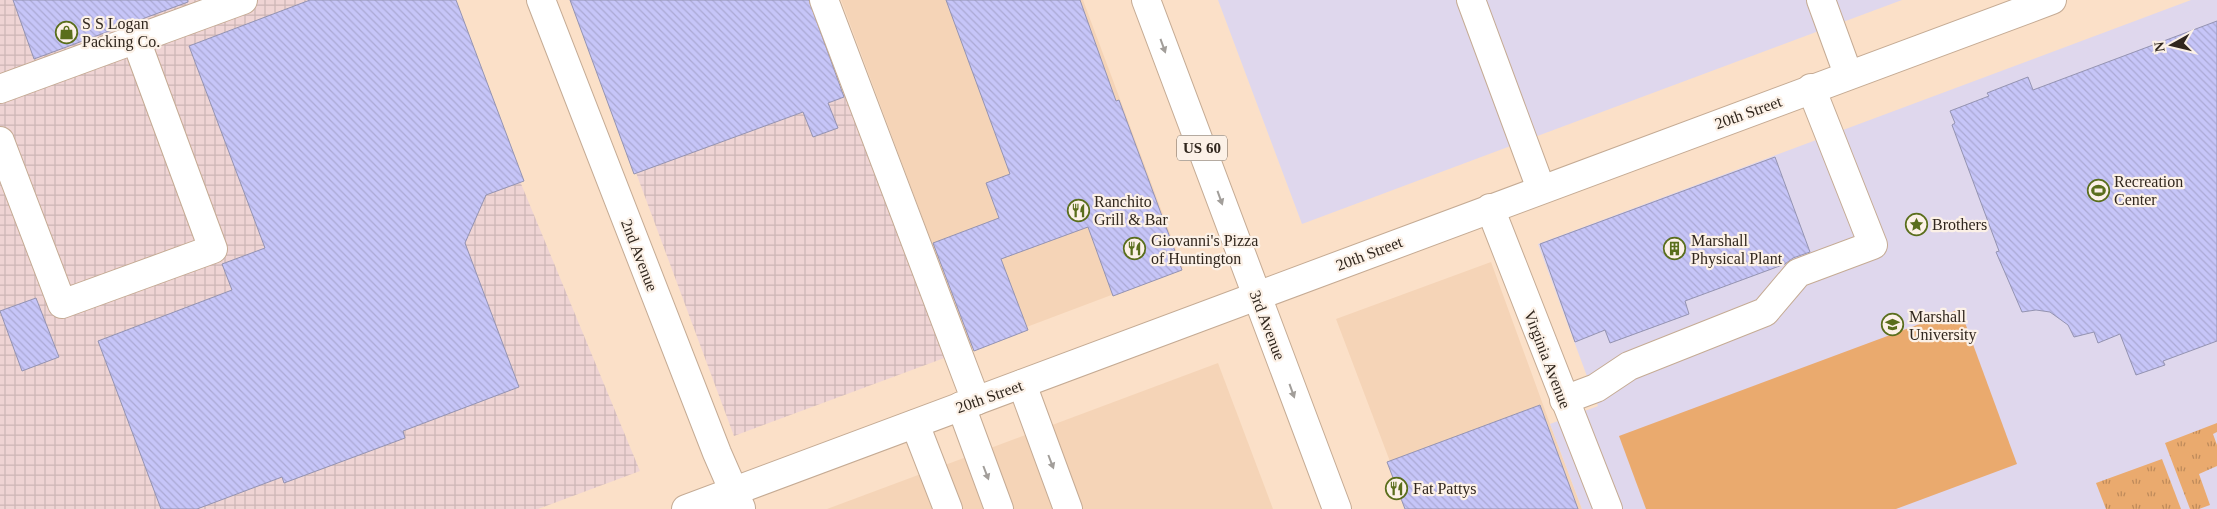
<svg xmlns="http://www.w3.org/2000/svg" width="2217" height="509" font-family="Georgia,serif">
	<style>
		.built { fill: #f5d4b7 }
		.industrial { fill: url(#industrial-grid) }
		.education { fill: #dfd7ed }
		.grass { fill: url(#grass-tufts) }
		.green { fill: #eaaa6e }
		.building { fill: url(#building-back-hatch); stroke: #9493b1 }
		.lines { fill: none; stroke-linecap: round; stroke-linejoin: round }
		.minor-casing { stroke: #c5ab94; stroke-width: 30 }
		.major-casing { stroke: #c5ab94; stroke-width: 30 }
		.minor { stroke: #fff; stroke-width: 28 }
		.major { stroke: #fff; stroke-width: 28 }
		.oneway { fill: #a29e9a }
		.labels { text-anchor: middle; stroke-width: 4.5; stroke-linejoin: round; paint-order: stroke }
		.shield { fill: #fcf1e7; stroke: #6e645a; stroke-width: 1 }
		.shield-label { font-size: 15px; font-weight: bold; fill: #31271e }
		.poi-label { font-size: 16px; fill: #31271e; stroke: #fcf1e7; text-anchor: start }
		.street-label { font-size: 16px; fill: #31271e; stroke: #fcf1e7 }
	</style>
	<defs>
		<pattern id="industrial-grid" width="8" height="8" patternUnits="userSpaceOnUse" patternTransform="scale(1.25)"><rect width="8" height="8" fill="#efd4d4"/><path d="M0 4h8M4 0v8" fill="none" stroke="#cdb6b6"/></pattern>
		<pattern id="grass-tufts" width="24" height="20" patternUnits="userSpaceOnUse" patternTransform="scale(1.25)"><rect width="24" height="20" fill="#eaaa6e"/><path d="M3 7l-1-3M5 7V3M7 7l1-3M15 17l-1-3M17 17v-4M19 17l1-3" fill="none" stroke="#be8a5a"/></pattern>
		<pattern id="building-back-hatch" width="6" height="6" patternUnits="userSpaceOnUse" patternTransform="scale(1.25)"><rect width="6" height="6" fill="#c6c5f8"/><path d="M-1 5l2 2M0 0l6 6M5-1l2 2" fill="none" stroke="#aba9d4"/></pattern>
	</defs>
	<rect width="100%" height="100%" fill="#fbe0c8"/>
	<!-- built -->
	<g class="built">
		<path d="M841,0H1083L1183,268L971,348Z"/>
		<path d="M1491,262L1550,424L1582,509H1408L1336,319Z"/>
		<path d="M1218,363L1273,509H827Z"/>
	</g>
	<!-- industrial -->
	<g class="industrial">
		<path d="M0,0H445L640,471L538,509H0Z"/>
		<path d="M848,91L947,357L734,436L635,170Z"/>
	</g>
	<!-- education -->
	<g class="education">
		<path d="M1218,0H1902L1302,224Z"/>
		<path d="M2191,0H2217V509H1582L1550,424L1598,406L1538,244Z"/>
	</g>
	<!-- grass -->
	<g class="grass">
		<path d="M2217,423V432L2213,434L2217,445V466L2199,474L2210,505L2199,509H2190L2165,443Z"/>
		<path d="M2162,459L2181,509H2106L2096,483Z"/>
	</g>
	<!-- green -->
	<path class="green" d="M1960,309L2017,464L1896,509H1646L1619,436Z"/>
	<!-- building -->
	<g class="building">
		<path d="M13,0H188V2L34,59Z"/>
		<path d="M310,0H456L524,181L486,195L465,243L519,387L403,431L405,438L284,483L282,477L197,509H161L98,341L232,290L222,264L265,248L189,46Z"/>
		<path d="M570,0H809L844,97L828,103L838,128L813,137L803,112L634,174Z"/>
		<path d="M946,0H1080L1116,101L1119,100L1182,270L1113,296L1088,227L1001,259L1028,330L974,351L933,243L999,218L986,183L1010,174Z"/>
		<path d="M2217,21V341L2163,361L2165,365L2136,375L2120,334L2098,343L2094,332L2074,337L2068,325L2050,312L2036,310L2022,312L1996,252L1999,251L1952,125L1955,123L1950,111L1989,96L1987,93L2028,77L2033,90Z"/>
		<path d="M1775,157L1810,252L1793,258L1785,264L1685,301L1689,314L1610,343L1605,330L1575,342L1540,244Z"/>
		<path d="M36,298L59,357L22,371L0,311Z"/>
		<path d="M1540,405L1578,509H1405L1387,462Z"/>
	</g>
	<g class="lines">
		<defs>
			<g id="minor">
				<path d="M541,0L717,453L741,508"/>
				<path d="M824,0L976,401"/>
				<path d="M1471,0L1541,189"/>
				<path d="M1821,0L1848,74"/>
				<path d="M0,89L243,0"/>
				<path d="M0,141L62,304L213,249L136,40"/>
				<path d="M1490,208L1608,509"/>
				<path d="M1022,384L1068,509"/>
				<path d="M1564,400L1596,388L1629,366L1765,312L1798,273L1873,245L1811,88"/>
				<path d="M961,406L999,509"/>
				<path d="M915,424L948,509"/>
				<path d="M686,509L1257,296"/>
			</g>
			<g id="major">
				<path d="M1146,0L1337,509"/>
				<path d="M1257,296L2052,0"/>
			</g>
		</defs>
		<!-- minor casing -->
		<use href="#minor" class="minor-casing"/>
		<!-- major casing -->
		<use href="#major" class="major-casing"/>
		<!-- minor -->
		<use href="#minor" class="minor"/>
		<!-- major -->
		<use href="#major" class="major"/>
	</g>
	<!-- one-way arrows -->
	<defs><path id="oneway-solid" d="M-6-.8H1V-3.2L6.5 0L1 3.2V.8H-6Z" transform="scale(1.25)"/></defs>
	<g class="oneway">
		<use href="#oneway-solid" transform="translate(1163 46) rotate(70)"/>
		<use href="#oneway-solid" transform="translate(1220 198) rotate(70)"/>
		<use href="#oneway-solid" transform="translate(1292 391) rotate(70)"/>
		<use href="#oneway-solid" transform="translate(1051 462) rotate(69)"/>
		<use href="#oneway-solid" transform="translate(986 473) rotate(69)"/>
	</g>
	<!-- icons -->
	<defs>
		<symbol id="shop-ring" viewBox="-11 -11 22 22"><circle r="9.5" fill="#fcf1e7" stroke="#5a6e1c" stroke-width="1.5"/><path d="M-5-2.5h2.3a2.7 3.5 0 0 1 5.4 0H5L5.5 6h-11ZM-1.5-2.5h3a1.5 2.3 0 0 0-3 0Z" fill="#5a6e1c"/></symbol>
		<symbol id="stadium-ring" viewBox="-11 -11 22 22"><circle r="9.5" fill="#fcf1e7" stroke="#5a6e1c" stroke-width="1.5"/><path d="M0-5a6.5 5 0 1 0 0 10a6.5 5 0 1 0 0-10ZM-3.5-1.8h7v3.6h-7Z" fill="#5a6e1c"/></symbol>
		<symbol id="restaurant-ring" viewBox="-11 -11 22 22"><circle r="9.5" fill="#fcf1e7" stroke="#5a6e1c" stroke-width="1.5"/><path d="M-5-6h1v4h1v-4h1v4h1v-4h1v5L-1.5 .5V6h-2V.5L-5-1ZM5-6V6H3V1.5H1.5Q1.5-4 5-6Z" fill="#5a6e1c"/></symbol>
		<symbol id="sight-ring" viewBox="-11 -11 22 22"><circle r="9.5" fill="#fcf1e7" stroke="#5a6e1c" stroke-width="1.5"/><path d="M0-6L1.8-2.2L6-1.7L2.9 1.2L3.7 5.4L0 3.3L-3.7 5.4L-2.9 1.2L-6-1.7L-1.8-2.2Z" fill="#5a6e1c"/></symbol>
		<symbol id="building-ring" viewBox="-11 -11 22 22"><circle r="9.5" fill="#fcf1e7" stroke="#5a6e1c" stroke-width="1.5"/><path d="M-4-6H4V6H1V3H-1V6H-4ZM-2.5-4.3h1.7v1.8h-1.7ZM.8-4.3h1.7v1.8H.8ZM-2.5-1h1.7V.8h-1.7ZM.8-1h1.7V.8H.8Z" fill="#5a6e1c"/></symbol>
		<symbol id="university-ring" viewBox="-11 -11 22 22"><circle r="9.5" fill="#fcf1e7" stroke="#5a6e1c" stroke-width="1.5"/><path d="M0-5L7-2L0 1L-7-2ZM-4 1L0 2.5L4 1V4Q0 6-4 4Z" fill="#5a6e1c"/></symbol>
	</defs>
	<g fill-rule="evenodd">
		<use href="#shop-ring" x="54" y="20" width="25" height="25"/>
		<use href="#stadium-ring" x="2086" y="178" width="25" height="25"/>
		<use href="#restaurant-ring" x="1066" y="198" width="25" height="25"/>
		<use href="#sight-ring" x="1904" y="212" width="25" height="25"/>
		<use href="#restaurant-ring" x="1122" y="236" width="25" height="25"/>
		<use href="#building-ring" x="1662" y="236" width="25" height="25"/>
		<use href="#university-ring" x="1880" y="312" width="25" height="25"/>
		<use href="#restaurant-ring" x="1384" y="476" width="25" height="25"/>
	</g>
	<g class="labels">
		<!-- shield labels -->
		<rect class="shield" x="1177" y="135.5" width="50" height="25" rx="4"/>
		<g class="shield-label">
			<text x="1202" y="153">US 60</text>
		</g>
		<!-- poi labels -->
		<g class="poi-label">
			<text x="82" y="29">S S Logan<tspan x="82" dy="18">Packing Co.</tspan></text>
			<text x="2114" y="187">Recreation<tspan x="2114" dy="18">Center</tspan></text>
			<text x="1094" y="207">Ranchito<tspan x="1094" dy="18">Grill &amp; Bar</tspan></text>
			<text x="1932" y="230">Brothers</text>
			<text x="1151" y="246">Giovanni's Pizza<tspan x="1151" dy="18">of Huntington</tspan></text>
			<text x="1691" y="246">Marshall<tspan x="1691" dy="18">Physical Plant</tspan></text>
			<text x="1909" y="322">Marshall<tspan x="1909" dy="18">University</tspan></text>
			<text x="1413" y="494">Fat Pattys</text>
		</g>
		<!-- street labels -->
		<g class="street-label">
			<text transform="translate(1748 112) rotate(-20)" y="6">20th Street</text>
			<text transform="translate(1369 253) rotate(-21)" y="6">20th Street</text>
			<text transform="translate(640 255) rotate(69)" y="6">2nd Avenue</text>
			<text transform="translate(1268 325) rotate(69)" y="6">3rd Avenue</text>
			<text transform="translate(1548 359) rotate(69)" y="6">Virginia Avenue</text>
			<text transform="translate(989 396) rotate(-20)" y="6">20th Street</text>
		</g>
	</g>
	<!-- north arrow -->
	<g transform="translate(2172 45) rotate(262)" stroke="#fcf1e7" stroke-width="4" paint-order="stroke">
	<path d="M0-4L9 19L0 12L-9 19Z" fill="#31271e"/>
	<text y="-8" font-size="14" font-weight="bold" text-anchor="middle" fill="#31271e">N</text>
	</g>
</svg>
